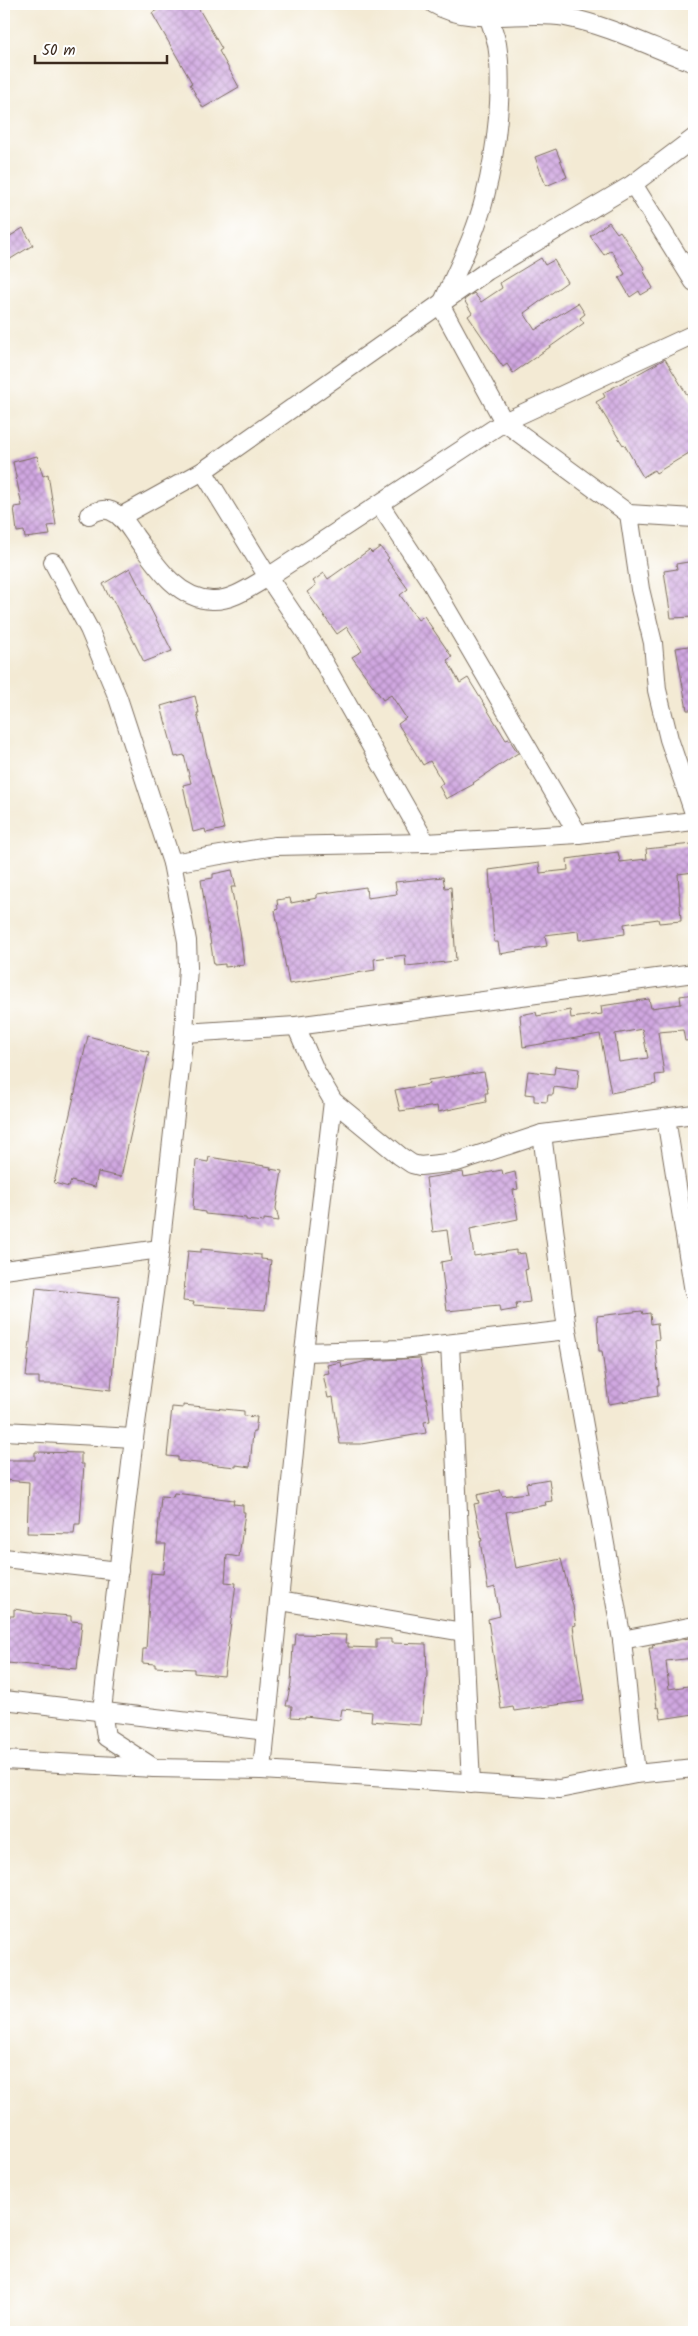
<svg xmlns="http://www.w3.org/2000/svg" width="698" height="2336" font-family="Kalam,sans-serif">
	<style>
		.building { fill: url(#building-cross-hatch); fill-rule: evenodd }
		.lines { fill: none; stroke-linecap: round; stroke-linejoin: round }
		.minor-casing { stroke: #7b6d5e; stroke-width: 20 }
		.minor { stroke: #fff; stroke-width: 18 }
	</style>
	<defs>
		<pattern id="building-cross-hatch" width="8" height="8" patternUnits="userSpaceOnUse" patternTransform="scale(1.25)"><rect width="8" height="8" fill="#d0a7e1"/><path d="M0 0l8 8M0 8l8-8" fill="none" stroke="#aa88b6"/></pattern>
	</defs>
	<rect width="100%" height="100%" fill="#fff"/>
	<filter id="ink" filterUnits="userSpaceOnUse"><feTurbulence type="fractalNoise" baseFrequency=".02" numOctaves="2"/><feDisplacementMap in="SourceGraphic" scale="10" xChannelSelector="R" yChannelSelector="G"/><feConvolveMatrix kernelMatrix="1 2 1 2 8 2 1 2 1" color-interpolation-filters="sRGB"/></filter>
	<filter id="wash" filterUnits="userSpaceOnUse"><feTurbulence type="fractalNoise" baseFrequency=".0096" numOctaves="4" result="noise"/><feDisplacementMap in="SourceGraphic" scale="20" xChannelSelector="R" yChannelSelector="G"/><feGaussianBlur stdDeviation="1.12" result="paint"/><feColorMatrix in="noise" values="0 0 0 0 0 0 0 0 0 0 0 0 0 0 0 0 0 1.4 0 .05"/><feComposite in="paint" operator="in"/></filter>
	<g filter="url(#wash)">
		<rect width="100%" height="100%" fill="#f3ead4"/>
		<g id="blocks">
			<!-- building -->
			<g class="building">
				<path d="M154,4H196L222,49L219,51L239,87L203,108L190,84L192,83L152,13L157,10Z"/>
				<path d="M556,149L567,177L546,186L535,157Z"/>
				<path d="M609,222L617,233L620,231L645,269L643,270L653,288L641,295L639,291L630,297L619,278L625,274L611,250L604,255L590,236Z"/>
				<path d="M23,228L33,245L4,263V240Z"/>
				<path d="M541,258L545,265L554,260L567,282L524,313L535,330L578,303L585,314L580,318L584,323L513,373L507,364L503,367L468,316L472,313L464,300L474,293L481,302L502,288L500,283Z"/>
				<path d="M665,359L694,406V450L656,473L654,470L643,477L624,444L623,445L596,402L605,397L603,393Z"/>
				<path d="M37,456L43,476L48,474L56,525L48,526L50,535L25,538L24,531L17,532L14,507L22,506L13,462Z"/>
				<path d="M380,547L389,558L387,560L408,589L400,595L418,620L424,616L452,657L447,660L460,683L468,678L506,740L509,739L518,753L473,783L474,784L446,799L439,786L443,783L430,761L423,765L398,724L406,718L391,695L383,700L352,657L362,651L347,627L337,634L307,592L316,585L313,581L324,573L328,579L369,550L372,553Z"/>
				<path d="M694,561V617L671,618L664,571L677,569L676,564Z"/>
				<path d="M130,568L172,651L144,662L111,596L109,597L103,584Z"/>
				<path d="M694,645V710H687L676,648Z"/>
				<path d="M195,696L199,713H197L224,829L206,833L205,829L193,832L183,785L191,783L184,755L175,757L161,706Z"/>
				<path d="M692,844L694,872L678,874L681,921L659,923L658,919L624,924L625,934L579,940L578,931L545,935L547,946L500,954L498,942H494L489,870L539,863L540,873L568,870L567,859L618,852L620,862L647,859L646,849Z"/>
				<path d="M232,870L236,887H231L240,931L244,965L225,967V964L214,965L201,880L213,878V874Z"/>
				<path d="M443,877L445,888L451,887L456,961L406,966L405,955L374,959L375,970L289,984L275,910L278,909L277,900L290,898L291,903L317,898V894L366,887L367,898L397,894L395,882Z"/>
				<path d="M694,994V1040L685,1041L683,1030L658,1032L664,1074L655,1075L656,1084L611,1093L600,1034L523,1047L520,1015L536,1012L537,1016L570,1010L571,1018L602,1014L601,1006L649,999L651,1008L681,1004L680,996ZM642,1029L648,1058L619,1062L615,1034Z"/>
				<path d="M88,1036L149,1052L121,1177L98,1172L95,1187L71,1181L69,1187L54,1183Z"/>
				<path d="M555,1066L579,1069L577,1090L554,1087L553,1095H548L547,1102L534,1101V1095L525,1094L528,1071L554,1074Z"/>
				<path d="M484,1072L488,1093H485L486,1102L438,1112L437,1106L400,1111L395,1090L429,1084L428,1080Z"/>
				<path d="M209,1157L271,1167L270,1169L282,1171L276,1208L279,1221L264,1219V1222L246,1220V1218L205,1214V1212L193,1210L196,1160L208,1162Z"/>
				<path d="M502,1170L503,1175L515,1172L518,1189L513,1190L518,1219L470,1229L474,1256L516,1250V1254L525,1253L528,1269L525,1270L530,1302L516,1304L517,1309L500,1312L499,1306L447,1311L441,1262L451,1260L447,1230L433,1232L426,1178L463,1172L464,1177Z"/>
				<path d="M201,1249L261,1255V1259L271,1260L265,1310L193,1305L194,1302L183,1301L188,1251L201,1252Z"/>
				<path d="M36,1288L119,1297L111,1390L60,1384H39V1377H26Z"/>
				<path d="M642,1311L643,1314L650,1313L651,1324L657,1323L659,1339L655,1340L659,1385H657L658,1396L609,1404L602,1351H599L597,1316Z"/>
				<path d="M420,1358L430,1421L424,1422L426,1433L361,1444H340L333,1397L328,1398L323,1374L329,1373L327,1365L341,1362L342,1367L367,1361Z"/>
				<path d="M183,1405L244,1411V1416L257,1417L255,1432H253L250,1467L236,1465V1467L178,1461V1457L167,1456L172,1407L183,1408Z"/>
				<path d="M35,1452L81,1453V1464H84L80,1524H75L74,1534L27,1533L29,1482L4,1480V1460H35Z"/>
				<path d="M549,1479L552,1501L545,1502L546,1505L506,1512L516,1568L561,1559L573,1606L576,1625L573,1626L584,1701L514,1711L513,1707L501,1709L488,1619L500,1616L495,1587L488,1589L480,1541H482L474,1504L479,1503L477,1495L500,1490L502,1496L528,1493L526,1483Z"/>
				<path d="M174,1493L234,1500L233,1504L243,1505V1512H245L239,1557L227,1555L225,1582L236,1583L224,1676L194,1673V1669L155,1667V1664L142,1663L143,1649H146L151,1573L163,1574L166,1544H157L161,1496L173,1497Z"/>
				<path d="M14,1609L33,1612V1613L71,1616V1621L82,1622L77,1669L7,1663V1659L4,1658V1640L7,1616H14Z"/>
				<path d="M296,1634L346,1635L345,1643H348V1647L376,1648V1639H391V1643L426,1644L427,1675L421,1725L371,1721L372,1712L342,1709L340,1720L305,1716V1718L291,1717L292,1706H286L291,1683L293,1645H295Z"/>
				<path d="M694,1637V1658L666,1661L669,1689L694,1685V1714L661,1719L659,1707L657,1708L649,1648H653L652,1645Z"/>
			</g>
		</g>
	</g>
	<g filter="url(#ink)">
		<use href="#blocks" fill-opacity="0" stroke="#7b6d5e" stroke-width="1"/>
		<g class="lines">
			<defs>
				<g id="minor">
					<path d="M434,4C472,27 524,9 565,17C611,26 651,47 694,63"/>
					<path d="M488,15C491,25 495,35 497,44C504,88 496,153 485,196C476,234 457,270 441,306L504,422L629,514L694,518"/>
					<path d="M633,184L694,282"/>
					<path d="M203,471L268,577L312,642L426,843"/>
					<path d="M380,505L432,584L578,834"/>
					<path d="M629,514L640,589L653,643L657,690L669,739L694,813"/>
					<path d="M89,515C96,511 104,508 111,511C122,515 129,527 135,536C154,562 176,599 212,600C232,601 252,586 268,577L504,422L694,334"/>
					<path d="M120,517L203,471L487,271L633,184L694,138"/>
					<path d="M53,562L89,629L118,698L172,863L187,941L188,967L184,1033L160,1249L134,1438L102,1710L106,1737L154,1768"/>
					<path d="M172,863L275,846L426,843L578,834L694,821"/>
					<path d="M296,1026L315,1070L333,1101L400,1156L412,1164L420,1166L457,1162L542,1134L694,1114"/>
					<path d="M184,1033L296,1026L694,973"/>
					<path d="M666,1118L694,1292"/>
					<path d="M542,1134L567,1330L622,1640L636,1774"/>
					<path d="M4,1270L160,1249"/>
					<path d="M450,1344L471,1784"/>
					<path d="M304,1352L402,1349L567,1330"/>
					<path d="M4,1431L134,1438"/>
					<path d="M4,1558L119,1571"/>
					<path d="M280,1601L463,1632"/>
					<path d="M622,1640L694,1626"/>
					<path d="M4,1700L266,1731"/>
					<path d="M4,1760L154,1768L262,1770L559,1789L636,1774L694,1768"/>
					<path d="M262,1770L304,1352L333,1101"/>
				</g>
			</defs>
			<!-- minor casing -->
			<use href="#minor" class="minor-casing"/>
			<!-- minor -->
			<use href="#minor" class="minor"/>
		</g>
	</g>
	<!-- margin -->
	<rect width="698" height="2336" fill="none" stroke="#fff" stroke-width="20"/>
	<!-- scale -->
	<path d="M35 55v8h132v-8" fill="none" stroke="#3b2a1e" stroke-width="2.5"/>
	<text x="42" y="55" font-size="15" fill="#3b2a1e" stroke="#ffffff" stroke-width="4" paint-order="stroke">50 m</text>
</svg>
